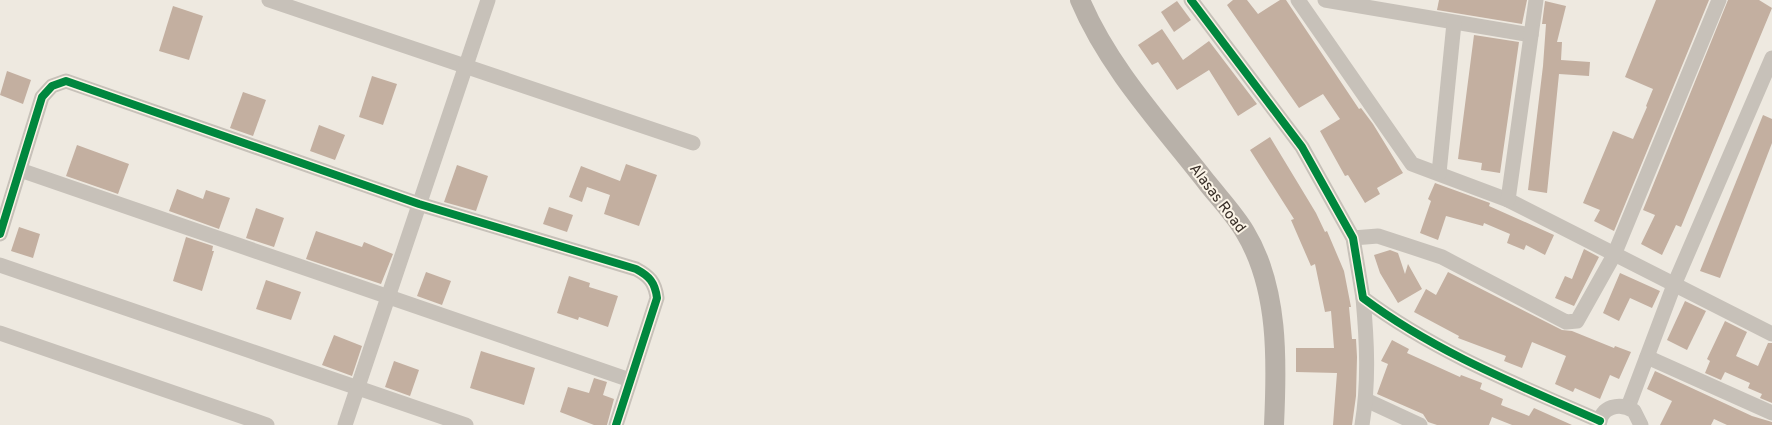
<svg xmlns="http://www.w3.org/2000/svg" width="1772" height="425" font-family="Overpass,sans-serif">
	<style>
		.building { fill: #c3afa0 }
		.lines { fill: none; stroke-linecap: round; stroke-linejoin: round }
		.street { stroke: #c7c1b9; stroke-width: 15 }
		.secondary { stroke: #b8b1a9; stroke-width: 20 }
		.cycleway-casing { stroke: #fbf4e7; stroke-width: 11 }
		.cycleway { stroke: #00873e; stroke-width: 8 }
		.labels { text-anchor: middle; stroke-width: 4; stroke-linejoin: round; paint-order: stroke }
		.street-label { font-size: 15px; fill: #382e27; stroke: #fbf4e7 }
	</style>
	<rect width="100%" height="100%" fill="#eee9e0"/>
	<!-- building -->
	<g class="building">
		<path d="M1233,0H1247L1258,14L1280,0H1286L1359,109L1361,108L1373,124L1403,173L1377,188L1380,194L1365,203L1348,175L1345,176L1320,131L1340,119L1323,94L1299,108L1227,5Z"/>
		<path d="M1439,0H1527L1522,24L1437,10Z"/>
		<path d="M1656,0H1709L1614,231L1594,221L1600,210L1583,203L1613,131L1633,139L1647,107L1646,106L1653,89L1625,77Z"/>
		<path d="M1728,0H1759L1772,8L1681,227L1676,225L1662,255L1641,244L1655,215L1643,210Z"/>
		<path d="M1177,1L1191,20L1174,32L1161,12Z"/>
		<path d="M1545,1L1566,6L1557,42H1562L1561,60L1590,62L1589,76L1559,74L1547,193L1528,190L1543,66L1546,24H1542Z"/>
		<path d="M173,6L203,16L189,60L159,51Z"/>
		<path d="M1162,29L1183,60L1209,41L1257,104L1238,116L1209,70L1177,90L1158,62L1152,65L1138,45Z"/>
		<path d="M1474,35L1519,42L1500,173L1481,170L1482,163L1458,159Z"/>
		<path d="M7,71L31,80L23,104L0,95Z"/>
		<path d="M372,76L397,84L383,125L359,117Z"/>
		<path d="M243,92L266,100L253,136L230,128Z"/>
		<path d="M1763,115L1772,119V143L1720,278L1700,271Z"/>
		<path d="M319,125L345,135L335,160L310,151Z"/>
		<path d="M1270,137L1316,213L1325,232L1327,231L1344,271L1351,307H1349L1352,339H1356L1357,357L1356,396L1352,425H1333L1337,373L1296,372V348H1334L1333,335L1331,311L1325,312L1315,264L1311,266L1291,220L1294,219L1250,150Z"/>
		<path d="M77,145L129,164L118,194L66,176Z"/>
		<path d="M626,164L657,175L639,226L604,214L610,195L587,187L582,202L569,197L581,166L620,181Z"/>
		<path d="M457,165L488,176L476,211L444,202Z"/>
		<path d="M1435,183L1490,203L1489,206L1554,235L1545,255L1526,245L1524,250L1507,243L1510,234L1484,223L1483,226L1446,216L1438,240L1420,233L1431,201L1428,199Z"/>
		<path d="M177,189L203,199L206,190L230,198L219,229L169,211Z"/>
		<path d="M549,207L573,215L567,232L543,224Z"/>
		<path d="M256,208L284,218L274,247L246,238Z"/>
		<path d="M19,227L40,234L33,258L11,251Z"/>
		<path d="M316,231L362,247L364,242L393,254L381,284L306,259Z"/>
		<path d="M186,237L213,246L212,251H214L202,291L173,281Z"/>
		<path d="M1584,249L1599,257L1574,306L1555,298L1565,276L1572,279Z"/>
		<path d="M1390,250L1398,253L1405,274L1408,264L1422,289L1398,303L1380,273L1374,255Z"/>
		<path d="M426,272L451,281L442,305L417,296Z"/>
		<path d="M1448,272L1562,330L1572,331L1614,348L1615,346L1631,352L1619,379L1610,375L1600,399L1575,388L1573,392L1555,384L1566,356L1532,342L1522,368L1504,361L1506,356L1458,338L1459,336L1414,312L1426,289L1436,295Z"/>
		<path d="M1620,273L1660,291L1652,308L1630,298L1619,321L1603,313Z"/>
		<path d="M569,276L590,283L589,287L618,296L608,327L579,317L578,320L557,313Z"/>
		<path d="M266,280L301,292L291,320L256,309Z"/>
		<path d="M1685,301L1706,311L1687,350L1667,340Z"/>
		<path d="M1725,321L1747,332L1736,356L1758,366L1768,343H1772V403L1760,398L1762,394L1748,388L1750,383L1725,372L1721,380L1705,373L1710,361L1707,359Z"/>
		<path d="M334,335L362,346L352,376L322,365Z"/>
		<path d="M1392,340L1409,349L1407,353L1460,377L1461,375L1482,383L1480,389L1503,399L1501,405L1529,416L1534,408L1572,425H1512L1492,417L1489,425H1437L1428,422L1423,414L1377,394L1388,364L1381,361Z"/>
		<path d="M481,351L535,368L524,405L470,388Z"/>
		<path d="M394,361L419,370L410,396L385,387Z"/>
		<path d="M1655,371L1752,416L1772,422V425H1727L1714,419L1711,425H1660L1672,401L1647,389Z"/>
		<path d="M594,378L607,382L603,395L614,399L607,425H594L560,412L568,387L589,393Z"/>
	</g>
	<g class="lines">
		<!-- street -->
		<g class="street">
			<path d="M269,0L693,143"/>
			<path d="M1191,0L1302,147L1353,238L1363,298C1435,352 1518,385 1600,421"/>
			<path d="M1298,0L1412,164L1508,200L1772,334"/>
			<path d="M1325,0L1531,35"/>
			<path d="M20,170L630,380"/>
			<path d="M1439,173L1454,23"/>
			<path d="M1508,200L1536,0"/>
			<path d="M0,234L42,97L52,86L66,81L419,204L636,269C649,276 655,282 657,298L616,425"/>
			<path d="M1353,238L1378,236L1442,257L1566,322L1577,321L1614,255L1719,0"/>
			<path d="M0,265L466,425"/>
			<path d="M0,333L267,425"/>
			<path d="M1647,357L1772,413"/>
			<path d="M1366,400L1420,425"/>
			<path d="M1628,407L1674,285L1772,58"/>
			<path d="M345,425L488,0"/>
			<path d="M1362,425C1369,383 1367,341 1363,298"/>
			<path d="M1599,425C1600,406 1620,402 1634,411L1641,425"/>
		</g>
		<!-- secondary -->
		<path class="secondary" d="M1080,0C1109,69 1163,126 1208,184C1220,199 1235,215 1245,232C1279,288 1277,362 1274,425"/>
		<defs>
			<g id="cycleway">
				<path d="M1191,0L1302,147L1353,238L1363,298C1435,352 1518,385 1600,421"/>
				<path d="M0,234L42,97L52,86L66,81L419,204L636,269C649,276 655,282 657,298L616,425"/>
			</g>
		</defs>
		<!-- cycleway casing -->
		<use href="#cycleway" class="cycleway-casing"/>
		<!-- cycleway -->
		<use href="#cycleway" class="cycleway"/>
	</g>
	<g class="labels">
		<!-- street labels -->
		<g class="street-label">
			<text transform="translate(1218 198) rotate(53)" y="5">Alasas Road</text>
		</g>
	</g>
</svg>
